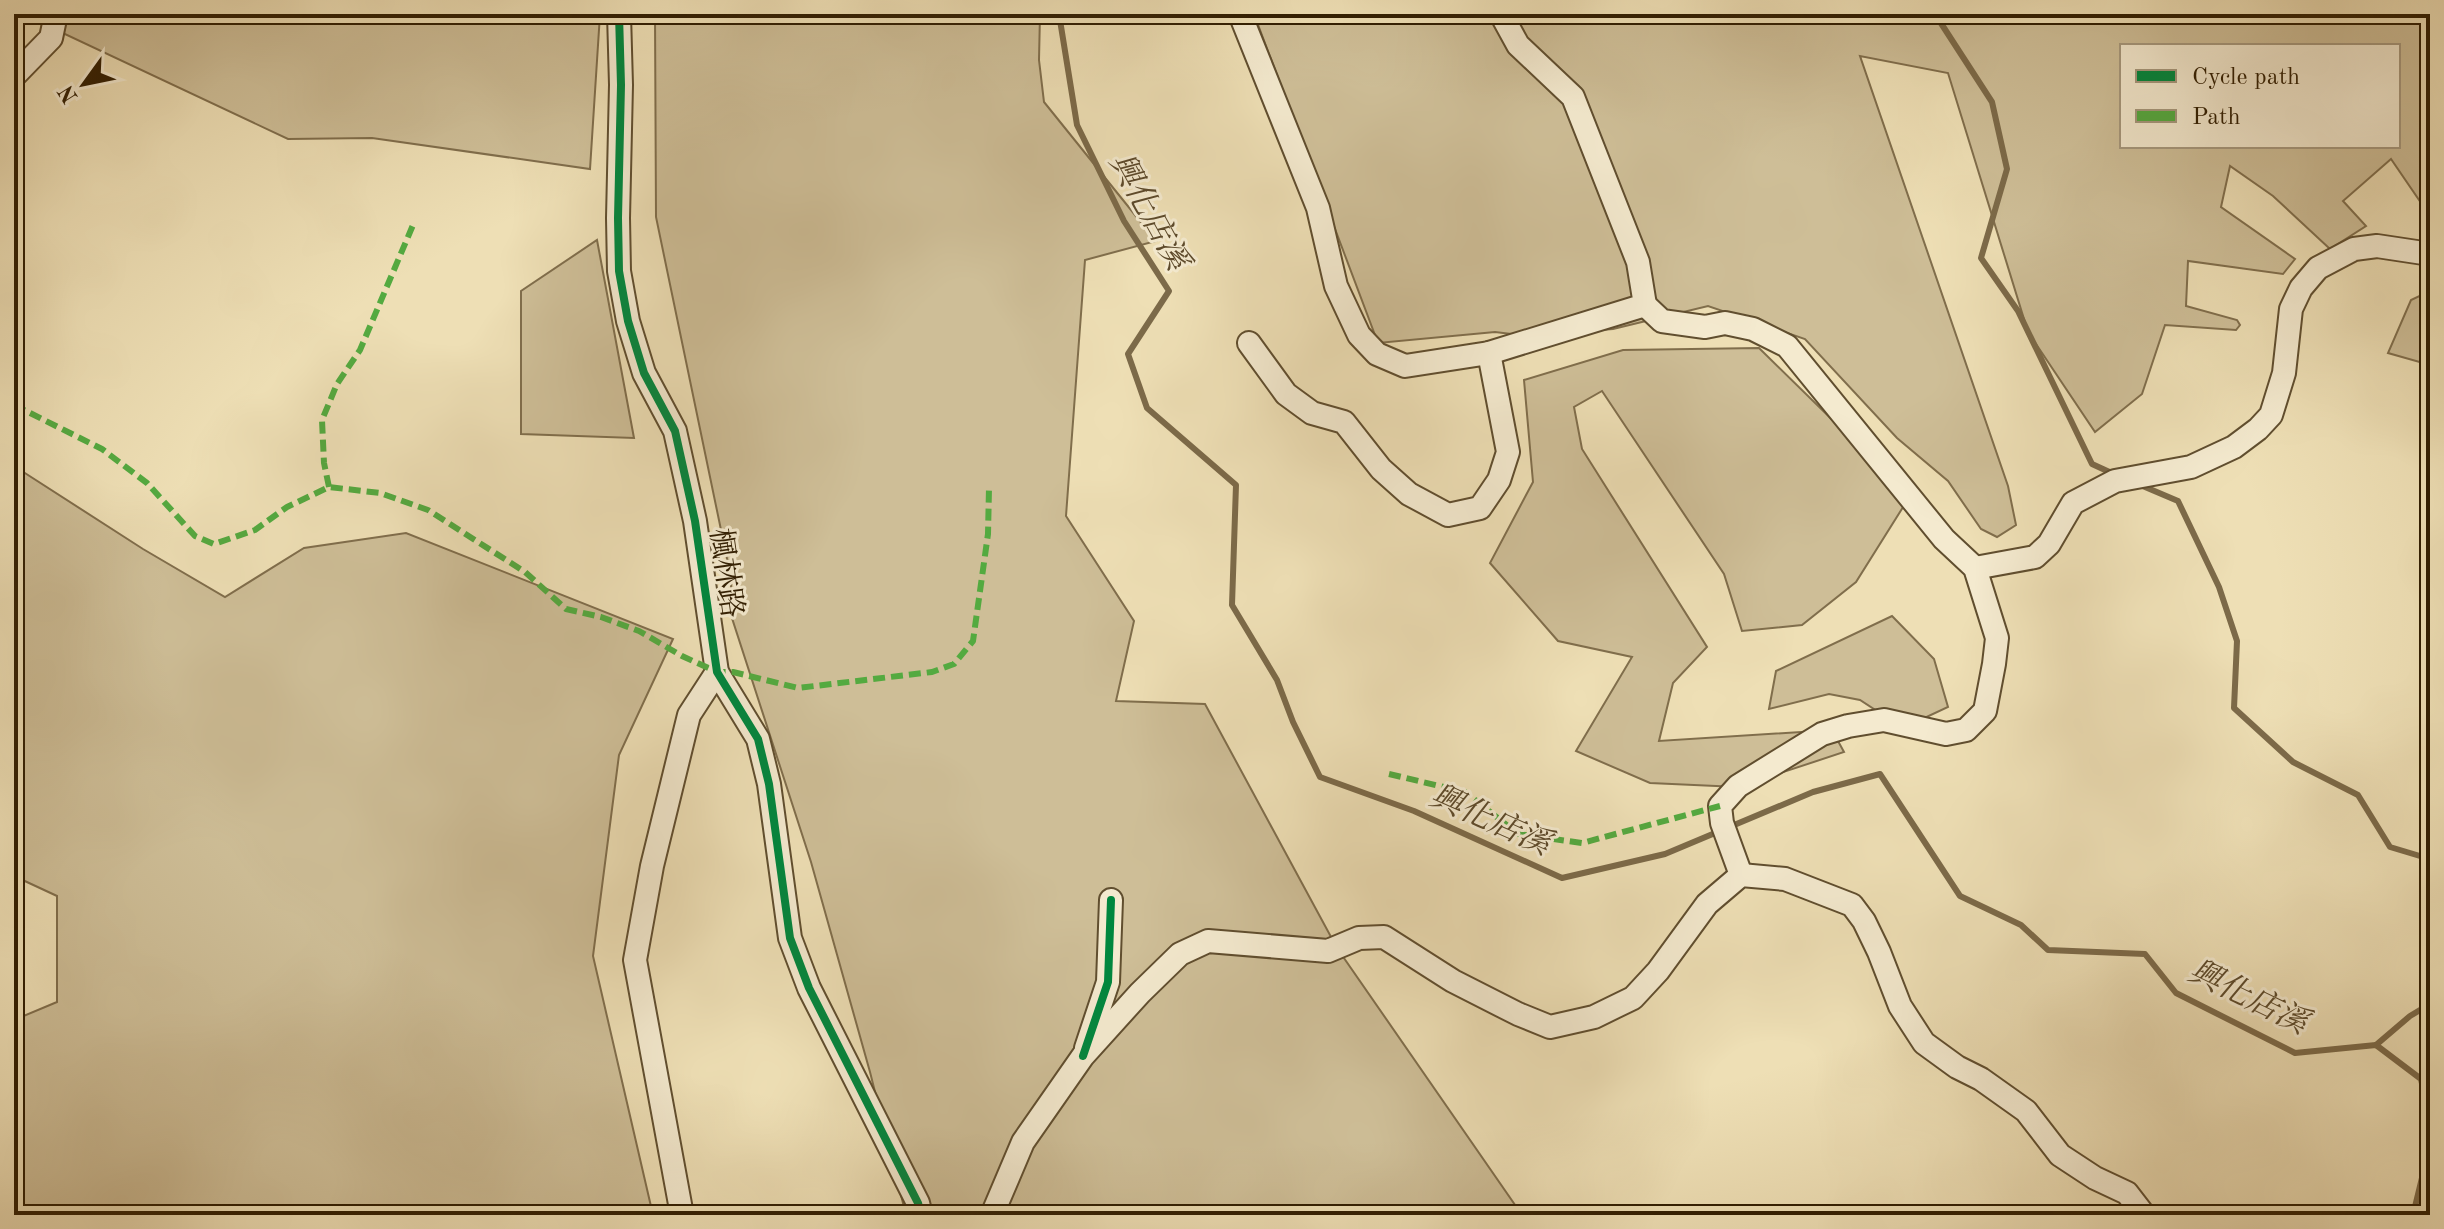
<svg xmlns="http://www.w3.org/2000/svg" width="2444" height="1229" font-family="'Old Standard TT','Noto Serif TC',serif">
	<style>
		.green { fill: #cebe97; stroke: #806e4c; stroke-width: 2; fill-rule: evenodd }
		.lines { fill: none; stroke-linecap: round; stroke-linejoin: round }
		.stream { stroke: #7c6a49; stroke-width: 6 }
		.minor-casing { stroke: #604e2f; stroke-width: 26 }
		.minor { stroke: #f4eacf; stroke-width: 22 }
		.quiet { stroke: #54aa40; stroke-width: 6; stroke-dasharray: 12 6; stroke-linecap: butt }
		.cycleway-casing { stroke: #f4eacf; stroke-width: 13 }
		.cycleway { stroke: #00873e; stroke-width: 8 }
		.labels { text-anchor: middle; stroke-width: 6; stroke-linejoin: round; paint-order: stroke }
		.street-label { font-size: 30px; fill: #311e02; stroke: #f4eacf }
		.water-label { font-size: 32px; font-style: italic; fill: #5d4a2b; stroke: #f4eacf }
	</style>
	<rect width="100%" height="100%" fill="#eedfb5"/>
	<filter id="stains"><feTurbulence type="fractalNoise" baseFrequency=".0025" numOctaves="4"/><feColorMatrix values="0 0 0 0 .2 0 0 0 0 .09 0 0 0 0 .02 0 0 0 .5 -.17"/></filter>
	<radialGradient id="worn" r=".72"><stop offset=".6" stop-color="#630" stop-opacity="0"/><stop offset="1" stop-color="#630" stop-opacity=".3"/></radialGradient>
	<!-- green -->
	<g class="green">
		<path d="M32,14H600L590,169L372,138L288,139L35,20Z"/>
		<path d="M655,14H1040L1039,60L1044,102L1156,241L1085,260L1066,516L1134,621L1116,701L1205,704L1337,948L1522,1215H906L870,1072L811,862L731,615V578L656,217Z"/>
		<path d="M1254,14H2430V216L2391,159L2343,201L2366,226L2330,249L2273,196L2230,166L2221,207L2295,259L2283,274L2188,261L2186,306L2237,320L2240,325L2236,330L2165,325L2142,394L2095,432L2028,332L1948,73L1860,56L2008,486L2016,525L1997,537L1981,529L1948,481L1897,438L1805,339L1708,306L1613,329L1528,336L1495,332L1378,343ZM2122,46H2398V146H2122Z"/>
		<path d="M597,240L634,438L521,434V291Z"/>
		<path d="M2430,291V365L2388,353L2411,300Z"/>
		<path d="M1759,348L1910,496L1856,582L1802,625L1742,631L1724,574L1602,391L1574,407L1582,449L1707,647L1673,683L1659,741L1832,730L1844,752L1738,787L1650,783L1576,751L1632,657L1558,641L1490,563L1533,482L1524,380L1623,350Z"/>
		<path d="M14,466L143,549L225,597L304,548L406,533L673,639L619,755L593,956L653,1215H14V1020L57,1002V896L14,876Z"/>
		<path d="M1892,616L1934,659L1948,707L1903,728L1860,700L1829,694L1769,709L1776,671Z"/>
	</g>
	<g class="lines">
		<!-- stream -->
		<g class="stream">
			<path d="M1059,14L1077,125L1124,221L1169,291L1128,354L1147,408L1236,485L1232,605L1277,680L1293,722L1320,777L1414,811L1562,878L1665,854L1813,792L1880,774L1960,896L2021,925L2048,950L2145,954L2176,993L2295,1053L2376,1045L2421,1079L2430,1122"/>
			<path d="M1935,14L1992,102L2007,169L1981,258L2018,311L2092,464L2116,475"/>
			<path d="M2138,484L2178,501L2219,587L2237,641L2234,708L2293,762L2358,795L2390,847L2430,859"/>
			<path d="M2376,1045L2410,1016L2430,1004"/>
			<path d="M2413,1215L2430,1145"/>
		</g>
		<defs>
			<g id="minor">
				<path d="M619,14L621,85L618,218L619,271L628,321L644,373L675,431L695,521L717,672L758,739L769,784L790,938L809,988L918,1203L921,1215"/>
				<path d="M1240,14L1318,208L1336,286L1359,335L1377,354L1405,366L1489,353L1645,305L1638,262L1573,97L1518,45L1501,14"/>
				<path d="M14,76L51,38L56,14"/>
				<path d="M1645,305L1662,321L1705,327L1725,323L1753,329L1787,346L1944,539L1975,568L1997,638L1994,664L1985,711L1966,730L1946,734L1884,720L1848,726L1822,734L1738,786L1720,806L1722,823L1741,875"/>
				<path d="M1249,343L1286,394L1312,413L1344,422L1381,469L1409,494L1448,515L1480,508L1499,480L1508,452L1489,353"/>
				<path d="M1975,568L2035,557L2049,544L2073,503L2115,481L2191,467L2234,447L2258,429L2271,415L2284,373L2291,309L2301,288L2318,268L2354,249L2377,246L2430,254"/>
				<path d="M1086,1048L1108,982L1111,900"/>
				<path d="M682,1215L635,960L652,866L689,715L717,672"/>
				<path d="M992,1215L1023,1142L1083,1056L1140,993L1180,954L1208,941L1328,951L1359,938L1384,937L1453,981L1518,1014L1550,1027L1594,1017L1633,998L1658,971L1707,904L1741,875L1785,879L1852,905L1864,921L1879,952L1900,1006L1924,1043L1957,1067L1981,1079L2026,1111L2060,1155L2095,1178L2127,1193L2144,1215"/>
			</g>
		</defs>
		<!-- minor casing -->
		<use href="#minor" class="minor-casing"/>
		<!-- minor -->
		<use href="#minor" class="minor"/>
		<!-- quiet -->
		<g class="quiet">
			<path d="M14,405L102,449L147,483L195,536L214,544L255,530L287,507L329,487L380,493L428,510L525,572L566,609L601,617L639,631L682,656L717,672H733L798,688L932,672L954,664L973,641L988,534L989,488"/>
			<path d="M329,487L324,463L322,420L337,384L360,350L413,225"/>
			<path d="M1389,774L1465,792L1518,834L1582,843L1720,806"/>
		</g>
		<defs>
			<g id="cycleway">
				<path d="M619,14L621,85L618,218L619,271L628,321L644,373L675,431L695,521L717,672L758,739L769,784L790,938L809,988L918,1203L921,1215"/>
				<path d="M1083,1056L1108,982L1111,900"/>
			</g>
		</defs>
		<!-- cycleway casing -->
		<use href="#cycleway" class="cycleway-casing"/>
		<!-- cycleway -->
		<use href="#cycleway" class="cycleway"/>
	</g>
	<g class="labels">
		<!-- street labels -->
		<g class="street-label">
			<text transform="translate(727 573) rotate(82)" y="10">楓林路</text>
		</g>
		<!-- water labels -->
		<g class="water-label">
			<text transform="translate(1150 211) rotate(61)" y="11">興化店溪</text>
			<text transform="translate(1491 819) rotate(24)" y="11">興化店溪</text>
			<text transform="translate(2249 996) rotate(26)" y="11">興化店溪</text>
		</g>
	</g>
	<!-- margin -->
	<rect width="2444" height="1229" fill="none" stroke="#eedfb5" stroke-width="48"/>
	<rect x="16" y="16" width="2412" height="1197" fill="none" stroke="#311e02" stroke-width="4"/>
	<rect x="24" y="24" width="2396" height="1181" fill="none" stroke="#311e02" stroke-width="2"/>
	<!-- legend -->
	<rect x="2120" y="44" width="280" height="104" fill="#f4eacf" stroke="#a6987d" stroke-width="2"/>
	<rect x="2136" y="70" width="40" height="12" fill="#00873e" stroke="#a6987d" stroke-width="2"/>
	<text x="2192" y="84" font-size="24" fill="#311e02">Cycle path</text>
	<rect x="2136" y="110" width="40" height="12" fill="#54aa40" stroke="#a6987d" stroke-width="2"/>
	<text x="2192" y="124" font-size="24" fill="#311e02">Path</text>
	<!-- north arrow -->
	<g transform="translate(84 84) rotate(237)" stroke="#f4eacf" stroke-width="6" paint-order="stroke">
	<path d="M0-6L14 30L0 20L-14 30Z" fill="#311e02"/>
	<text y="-12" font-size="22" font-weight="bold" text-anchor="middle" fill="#311e02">N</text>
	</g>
	<rect width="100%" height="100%" filter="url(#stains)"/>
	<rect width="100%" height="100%" fill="url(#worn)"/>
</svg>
